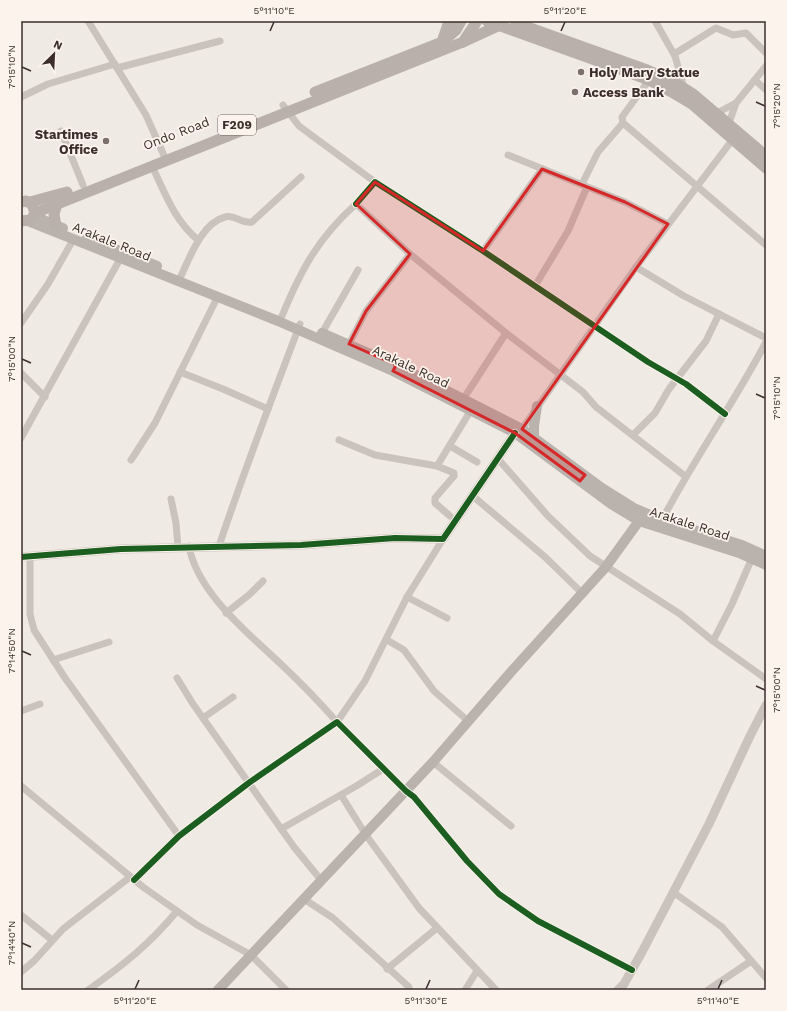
<svg xmlns="http://www.w3.org/2000/svg" width="787" height="1011" font-family="'Work Sans',sans-serif">
	<style>
		.lines { fill: none; stroke-linecap: round; stroke-linejoin: round }
		.minor { stroke: #cac2bc; stroke-width: 7 }
		.tertiary { stroke: #cac2bc; stroke-width: 9 }
		.secondary { stroke: #bab2ad; stroke-width: 10 }
		.primary { stroke: #b9b0ab; stroke-width: 11 }
		.cycleway-casing { stroke: #fcf4ec; stroke-width: 8 }
		.cycleway { stroke: #1b5e20; stroke-width: 6 }
		.marked { fill: #d62828; fill-opacity: 0.2; stroke: #d62828; stroke-width: 3; stroke-linejoin: round }
		.ticks { fill: none; stroke: #3c2e2a; stroke-width: 1.5 }
		.poi-dot { fill: #7b706b; stroke: #fcf4ec; stroke-width: 1.5 }
		.labels { text-anchor: middle; stroke-width: 3.5; stroke-linejoin: round; paint-order: stroke }
		.shield { fill: #fcf4ec; stroke: #766964; stroke-width: 1 }
		.shield-label { font-size: 12px; font-weight: bold; fill: #3c2e2a }
		.poi-label { font-size: 13px; font-weight: bold; fill: #3c2e2a; stroke: #fcf4ec; text-anchor: start }
		.street-label { font-size: 13px; fill: #3c2e2a; stroke: #fcf4ec }
		.neatline { fill: none; stroke: #3c2e2a; stroke-width: 1.5 }
		.ticks-label { font-size: 10px; text-anchor: middle; fill: #3c2e2a }
	</style>
	<rect width="100%" height="100%" fill="#f0eae4"/>
	<g class="lines">
		<!-- minor -->
		<g class="minor">
			<path d="M88,21L146,115L166,160"/>
			<path d="M655,21L675,56L684,88"/>
			<path d="M674,54L716,28L733,35L746,33L766,53"/>
			<path d="M117,68L220,41"/>
			<path d="M649,80L622,117L623,123L766,245"/>
			<path d="M755,80L766,90"/>
			<path d="M21,97L48,84L115,64"/>
			<path d="M283,105L299,126L375,182"/>
			<path d="M717,113L736,103L766,66"/>
			<path d="M729,123L736,103"/>
			<path d="M61,131L83,185"/>
			<path d="M508,155L625,202L668,224"/>
			<path d="M152,166C165,193 174,220 198,240"/>
			<path d="M582,184L598,152L623,123"/>
			<path d="M356,204L375,182L483,251L648,362L686,384L725,414"/>
			<path d="M483,251L542,169"/>
			<path d="M636,267L684,296L766,338"/>
			<path d="M181,276C190,257 202,223 225,217C234,214 242,224 252,222L301,177"/>
			<path d="M535,286L568,231L587,187"/>
			<path d="M282,316C301,270 318,238 356,204L410,254L506,333"/>
			<path d="M21,323L48,284L73,240"/>
			<path d="M322,333L358,270"/>
			<path d="M349,344L366,311L410,254"/>
			<path d="M180,372L223,389L268,409"/>
			<path d="M21,373L45,397"/>
			<path d="M464,398L506,333L583,392L596,407L685,476"/>
			<path d="M522,429L636,267L733,139"/>
			<path d="M633,435L655,413L669,389L706,341L719,314"/>
			<path d="M21,438L120,259"/>
			<path d="M339,440L375,455L437,466L471,410"/>
			<path d="M450,446L477,462"/>
			<path d="M131,460L155,423L217,298"/>
			<path d="M499,460L548,516L590,556L680,614L713,641L766,679"/>
			<path d="M437,466L454,473V476L435,498V503L450,516"/>
			<path d="M474,497L545,557L583,594"/>
			<path d="M171,499L176,523L178,547"/>
			<path d="M662,520C694,459 734,403 766,342"/>
			<path d="M189,546C197,594 253,637 286,669C304,686 321,704 337,722L365,681L407,597L443,539"/>
			<path d="M219,546C244,471 272,398 300,324"/>
			<path d="M30,557V614L34,630L65,678L179,836"/>
			<path d="M407,597L447,618"/>
			<path d="M226,613L250,594L263,581"/>
			<path d="M387,640L404,650L434,691L468,721"/>
			<path d="M713,641L732,604L752,558"/>
			<path d="M53,660L109,642"/>
			<path d="M177,678L193,704L294,847L321,880"/>
			<path d="M21,711L40,704"/>
			<path d="M203,718L233,697"/>
			<path d="M433,762L511,826"/>
			<path d="M21,786L143,887L197,925L251,955L286,990"/>
			<path d="M341,795L366,835L419,908L496,990"/>
			<path d="M281,829L358,785L383,769"/>
			<path d="M134,880L179,836L250,782L337,722L406,791L414,797L467,861L499,894L538,921L632,970"/>
			<path d="M673,892L722,927L766,978"/>
			<path d="M304,899L333,918L409,987V990"/>
			<path d="M21,915L52,940"/>
			<path d="M387,969L437,928"/>
			<path d="M21,972L34,961L63,929L130,877"/>
			<path d="M88,990C122,966 150,944 177,911"/>
			<path d="M465,990L477,971"/>
			<path d="M708,990L751,961"/>
		</g>
		<!-- tertiary -->
		<g class="tertiary">
			<path d="M21,557L121,549L301,545L395,538L443,539L515,433"/>
			<path d="M618,990L624,984L642,952L709,824L750,736L766,705"/>
		</g>
		<!-- secondary -->
		<g class="secondary">
			<path d="M34,216L63,228"/>
			<path d="M28,221L278,321L393,371L515,433L611,504L639,521L739,553L766,565"/>
			<path d="M87,238L157,266"/>
			<path d="M322,333L396,365L522,429L602,488L634,508L662,520L742,545L766,556"/>
			<path d="M534,437V426L537,406"/>
			<path d="M218,990L433,762L510,673L605,568L639,521"/>
		</g>
		<!-- primary -->
		<g class="primary">
			<path d="M487,21L623,70L649,80L675,94L692,104L766,168"/>
			<path d="M516,23L647,70L669,79L693,94L766,156"/>
			<path d="M443,39L449,21"/>
			<path d="M463,42L500,25"/>
			<path d="M315,92L442,42L456,30L461,21"/>
			<path d="M21,202L26,201L32,204L35,213L31,220L21,221"/>
			<path d="M30,202L67,192"/>
			<path d="M35,213L463,42L477,21"/>
			<path d="M56,226L54,214L57,204"/>
		</g>
		<defs>
			<g id="cycleway">
				<path d="M356,204L375,182L483,251L648,362L686,384L725,414"/>
				<path d="M21,557L121,549L301,545L395,538L443,539L515,433"/>
				<path d="M134,880L179,836L250,782L337,722L406,791L414,797L467,861L499,894L538,921L632,970"/>
			</g>
		</defs>
		<!-- cycleway casing -->
		<use href="#cycleway" class="cycleway-casing"/>
		<!-- cycleway -->
		<use href="#cycleway" class="cycleway"/>
	</g>
	<!-- marked area -->
	<path class="marked" d="M542,169L625,202L668,224L522,429L585,475L580,481L515,433L393,371L396,365L349,344L366,311L410,254L356,204L375,182L483,251Z"/>
	<!-- ticks -->
	<path class="ticks" d="M270,31L274,22M561,31L565,22M22,67L31,71M756,102L765,106M22,359L31,363M756,394L765,398M22,651L31,655M756,686L765,690M22,943L31,947M135,989L139,980M426,989L430,980M718,989L722,980"/>
	<!-- markers -->
	<g class="poi-dot">
		<circle cx="581" cy="72" r="4"/>
		<circle cx="575" cy="92" r="4"/>
		<circle cx="106" cy="141" r="4"/>
	</g>
	<g class="labels">
		<!-- shield labels -->
		<rect class="shield" x="218" y="115" width="38" height="20" rx="3"/>
		<g class="shield-label">
			<text x="237" y="129">F209</text>
		</g>
		<!-- poi labels -->
		<g class="poi-label">
			<text x="589" y="77">Holy Mary Statue</text>
			<text x="583" y="97">Access Bank</text>
			<text x="98" y="139" text-anchor="end">Startimes<tspan x="98" dy="15">Office</tspan></text>
		</g>
		<!-- street labels -->
		<g class="street-label">
			<text transform="translate(176 133) rotate(-21)" y="5">Ondo Road</text>
			<text transform="translate(112 241) rotate(22)" y="5">Arakale Road</text>
			<text transform="translate(411 366) rotate(25)" y="5">Arakale Road</text>
			<text transform="translate(690 523) rotate(18)" y="5">Arakale Road</text>
		</g>
	</g>
	<!-- border -->
	<rect width="787" height="1011" fill="none" stroke="#fcf4ec" stroke-width="44"/>
	<!-- north arrow -->
	<g transform="translate(54 54) rotate(24)" stroke="#fcf4ec" stroke-width="3" paint-order="stroke">
	<path d="M0-3L7 15L0 10L-7 15Z" fill="#3c2e2a"/>
	<text y="-6" font-size="11" font-weight="bold" text-anchor="middle" fill="#3c2e2a">N</text>
	</g>
	<rect x="22" y="22" width="743" height="967" class="neatline"/>
	<g class="ticks-label">
		<text x="274" y="14">5°11'10"E</text>
		<text x="565" y="14">5°11'20"E</text>
		<text transform="translate(11 67) rotate(-90)" y="4">7°15'10"N</text>
		<text transform="translate(776 106) rotate(-90)" y="4">7°15'20"N</text>
		<text transform="translate(11 359) rotate(-90)" y="4">7°15'00"N</text>
		<text transform="translate(776 398) rotate(-90)" y="4">7°15'10"N</text>
		<text transform="translate(11 651) rotate(-90)" y="4">7°14'50"N</text>
		<text transform="translate(776 690) rotate(-90)" y="4">7°15'00"N</text>
		<text transform="translate(11 943) rotate(-90)" y="4">7°14'40"N</text>
		<text x="135" y="1004">5°11'20"E</text>
		<text x="426" y="1004">5°11'30"E</text>
		<text x="718" y="1004">5°11'40"E</text>
	</g>
</svg>
